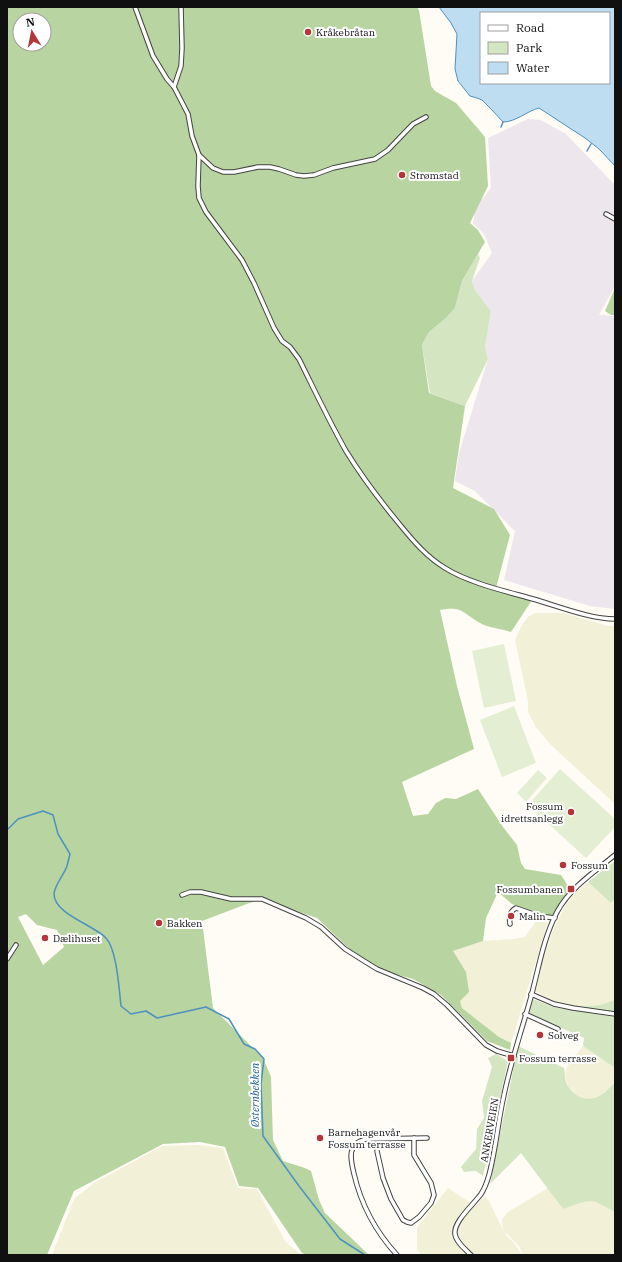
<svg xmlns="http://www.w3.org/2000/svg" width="622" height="1262" font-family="'IBM Plex Serif',serif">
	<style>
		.industrial { fill: #ede6ed }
		.farmland { fill: #f2f0d6 }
		.green { fill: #d4e6c1 }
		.forest { fill: #b8d5a1; fill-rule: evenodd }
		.pitch { fill: #e4eed2 }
		.water { fill: #beddf0; stroke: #4d91c0; fill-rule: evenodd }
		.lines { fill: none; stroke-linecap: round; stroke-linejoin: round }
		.stream { stroke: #4d91c0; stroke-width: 1.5 }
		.minor-casing { stroke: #434343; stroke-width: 5.5 }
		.minor { stroke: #fff; stroke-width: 3.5 }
		.poi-dot { fill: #b3363b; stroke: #fff; stroke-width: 1.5 }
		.labels { text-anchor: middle; stroke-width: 4; stroke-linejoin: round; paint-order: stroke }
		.poi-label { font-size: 10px; fill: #101010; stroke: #fff; text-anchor: start }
		.street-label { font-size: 10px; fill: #101010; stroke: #fff }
		.water-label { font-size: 11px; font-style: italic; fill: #256496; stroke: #fff }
	</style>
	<rect width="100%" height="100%" fill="#fefcf5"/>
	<!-- industrial -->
	<path class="industrial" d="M528,119L541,120L566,134L615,185V286L599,315L615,316V609L590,606L504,580L515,531L475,491L455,481L459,453L488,359L485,347L491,311L475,290L472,281L492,253L484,234L473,223L476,207L491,188L488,138Z"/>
	<!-- farmland -->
	<g class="farmland">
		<path d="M535,613H564L608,626H615V804L550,744L536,727L528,712V701L515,640L522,625L528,617Z"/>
		<path d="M588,882L611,903L615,899V1000L600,1005L578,1007L555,1002L533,990L553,930L564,908L575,893Z"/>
		<path d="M537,920L548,922L511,1043L499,1037L462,1008L460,1001L453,951L483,941L514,939L525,937Z"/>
		<path d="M583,1046L615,1068V1082L608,1090L600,1095L588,1100L579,1097L568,1086L565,1073L567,1067Z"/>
		<path d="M199,1145L223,1148L238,1188L257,1189L285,1241L301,1255H52L74,1199L94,1183L162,1146Z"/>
		<path d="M448,1188L475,1206L484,1196L489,1201L504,1232L502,1224V1219L508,1212L548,1188L563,1209L583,1202L594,1201L615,1212V1255H523L519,1246L505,1232L506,1235L514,1243L522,1255H421L417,1249V1227Z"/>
	</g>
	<!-- green -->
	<g class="green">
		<path d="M478,254L480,258L472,281L475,290L491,311L485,347L488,359L465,406L430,393L422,345L429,332L446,318L455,308L462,281Z"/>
		<path d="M615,861V899L611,903L588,882Z"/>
		<path d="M533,999L553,1007L615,1017V1068L583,1046L584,1038L527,1013Z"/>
		<path d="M615,1000V1012L578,1007L600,1005Z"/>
		<path d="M518,1046L564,1068C565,1073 565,1082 568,1086C583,1108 602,1098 615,1082V1212L594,1201L583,1202L563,1209L521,1153L490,1184Z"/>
		<path d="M496,1054L508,1061L483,1176L476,1171L464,1172L461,1167L476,1149L477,1129L484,1118L482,1101L492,1067L488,1058Z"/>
	</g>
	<!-- forest -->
	<g class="forest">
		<path d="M7,7H417L419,10L431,86L435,91L456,103L485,137L488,186L470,223L478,230L485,242L462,281L455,308L446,318L429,332L422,345L429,393L465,406L453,488L494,509L510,535L496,588L532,600L511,632C502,629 489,628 480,623C462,613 463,606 440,610L457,686L474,749L402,782L413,816L428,814L436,803L445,798L456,799L478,789L503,827L517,845L521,863L525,869L561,875L570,889L552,916L537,914L512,904L498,892L486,918L483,941L453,951L466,972L469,992L460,1001L462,1008L499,1037L511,1043L510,1050L487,1041L441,995L413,979L384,971L359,958L317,918L260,899L202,921L213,1008L263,1058L271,1077L273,1140L283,1161L305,1168L311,1171L319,1200L325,1213L369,1255H307L302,1253L258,1188L239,1186L225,1147L200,1142L163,1144L74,1191L47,1255H7ZM20,20H44V44H20ZM26,914L37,925L57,930L64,947L43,965L18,917Z"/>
		<path d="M615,288V315H611L605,311Z"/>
	</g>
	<!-- pitch -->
	<g class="pitch">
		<path d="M504,644L516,701L484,708L472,651Z"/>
		<path d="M514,706L536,763L502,777L480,720Z"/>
		<path d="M560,769L615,819V827L586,858L528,805Z"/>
		<path d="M538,770L547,778L526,802L517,793Z"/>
	</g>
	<!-- water -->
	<path class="water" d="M439,7H615V166C610,161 606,156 601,151C596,146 591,143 585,138L539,108C527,111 516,122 503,122L492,110L482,100L477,98L470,96L458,81L455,69L457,34L451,23ZM481,13H609V83H481Z"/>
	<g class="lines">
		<!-- stream -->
		<g class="stream">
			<path d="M501,127L503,122"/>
			<path d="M587,151L591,144"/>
			<path d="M7,830L18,819L43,811L53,815L58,834L70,854C69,858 68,862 67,866C64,875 55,884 54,894C54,914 94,925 106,938C117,950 119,989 121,1006L131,1014L146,1011L157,1018L206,1007L229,1019L244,1044L255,1049L264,1059L261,1084L263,1136L299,1186L340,1239L365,1255"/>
		</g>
		<defs>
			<g id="minor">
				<path d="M135,7L153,56L167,79L174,87L188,114L192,136L199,155L198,186L199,198L206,212L242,260L254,283L274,328L282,341L290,347L299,359C314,389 329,421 346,451C362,477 381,502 401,526C414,542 427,557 445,568C469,583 505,591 533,599C558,606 590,619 615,619"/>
				<path d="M174,87L181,66L182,48L181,7"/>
				<path d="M199,155L213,168L223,172H234L258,167H270L279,169L296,175L304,176L314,175L333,168L375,159L388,150L413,124L426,117"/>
				<path d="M606,214L615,219"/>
				<path d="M182,895L190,892H201L231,899H262L306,918L321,927L345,949L364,961L377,969L423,988L434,994L447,1005L486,1045L497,1051L514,1056"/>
				<path d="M510,924C509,918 510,911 516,908L539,916L555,918"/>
				<path d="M7,959L16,945"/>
				<path d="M531,994L554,1004L573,1008L615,1014"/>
				<path d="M525,1014L558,1029"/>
				<path d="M377,1151L383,1178L391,1199L403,1220L407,1222L411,1223L419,1217L431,1203L434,1195L431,1183L414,1155V1138"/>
				<path d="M397,1255C376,1232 361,1204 354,1174C350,1158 347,1144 366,1139L427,1138"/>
				<path d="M471,1255C465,1249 456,1242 455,1234C453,1222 474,1204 481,1194C485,1188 487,1182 489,1175C496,1149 498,1121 504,1095C511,1060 523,1027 532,993C539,966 544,937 557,912C570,888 594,872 615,855"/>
			</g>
		</defs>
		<!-- minor casing -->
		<use href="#minor" class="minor-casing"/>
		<!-- minor -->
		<use href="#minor" class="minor"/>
	</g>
	<!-- markers -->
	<g class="poi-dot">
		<circle cx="308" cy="32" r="4"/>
		<circle cx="402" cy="175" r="4"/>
		<circle cx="571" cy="812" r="4"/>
		<circle cx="563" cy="865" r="4"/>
		<rect x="567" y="885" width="8" height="8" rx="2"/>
		<circle cx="511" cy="916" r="4"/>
		<circle cx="159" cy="923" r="4"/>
		<circle cx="45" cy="938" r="4"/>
		<circle cx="540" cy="1035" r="4"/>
		<rect x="507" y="1054" width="8" height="8" rx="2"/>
		<circle cx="320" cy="1138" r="4"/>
	</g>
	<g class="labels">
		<!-- poi labels -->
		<g class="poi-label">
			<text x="316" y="36">Kråkebråtan</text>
			<text x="410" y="179">Strømstad</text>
			<text x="563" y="810" text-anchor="end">Fossum<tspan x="563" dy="12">idrettsanlegg</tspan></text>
			<text x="571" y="869">Fossum</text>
			<text x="563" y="893" text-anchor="end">Fossumbanen</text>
			<text x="519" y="920">Malin</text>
			<text x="167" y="927">Bakken</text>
			<text x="53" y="942">Dælihuset</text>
			<text x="548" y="1039">Solveg</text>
			<text x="519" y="1062">Fossum terrasse</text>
			<text x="328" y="1136">Barnehagenvår<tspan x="328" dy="12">Fossum terrasse</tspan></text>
		</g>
		<!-- street labels -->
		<g class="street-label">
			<text transform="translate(489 1130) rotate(-80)" y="4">ANKERVEIEN</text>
		</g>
		<!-- water labels -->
		<g class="water-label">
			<text transform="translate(255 1095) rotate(-90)" y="4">Østernbekken</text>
		</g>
	</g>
	<!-- border -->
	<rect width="622" height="1262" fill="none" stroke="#101010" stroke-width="16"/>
	<!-- legend -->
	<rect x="480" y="12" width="130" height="72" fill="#ffffff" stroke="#9f9f9f"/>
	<rect x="488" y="25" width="20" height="6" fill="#ffffff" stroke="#9f9f9f"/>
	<text x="516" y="32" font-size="12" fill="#101010">Road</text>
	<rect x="488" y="42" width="20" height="12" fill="#d4e6c1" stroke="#9f9f9f"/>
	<text x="516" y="52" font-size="12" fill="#101010">Park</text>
	<rect x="488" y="62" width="20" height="12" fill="#beddf0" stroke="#9f9f9f"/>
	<text x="516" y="72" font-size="12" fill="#101010">Water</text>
	<!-- north arrow -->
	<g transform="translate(32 32) rotate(350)"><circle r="19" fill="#ffffff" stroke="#9f9f9f"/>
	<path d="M0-3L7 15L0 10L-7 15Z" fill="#b3363b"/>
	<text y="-6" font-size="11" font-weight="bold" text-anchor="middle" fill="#101010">N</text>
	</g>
</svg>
